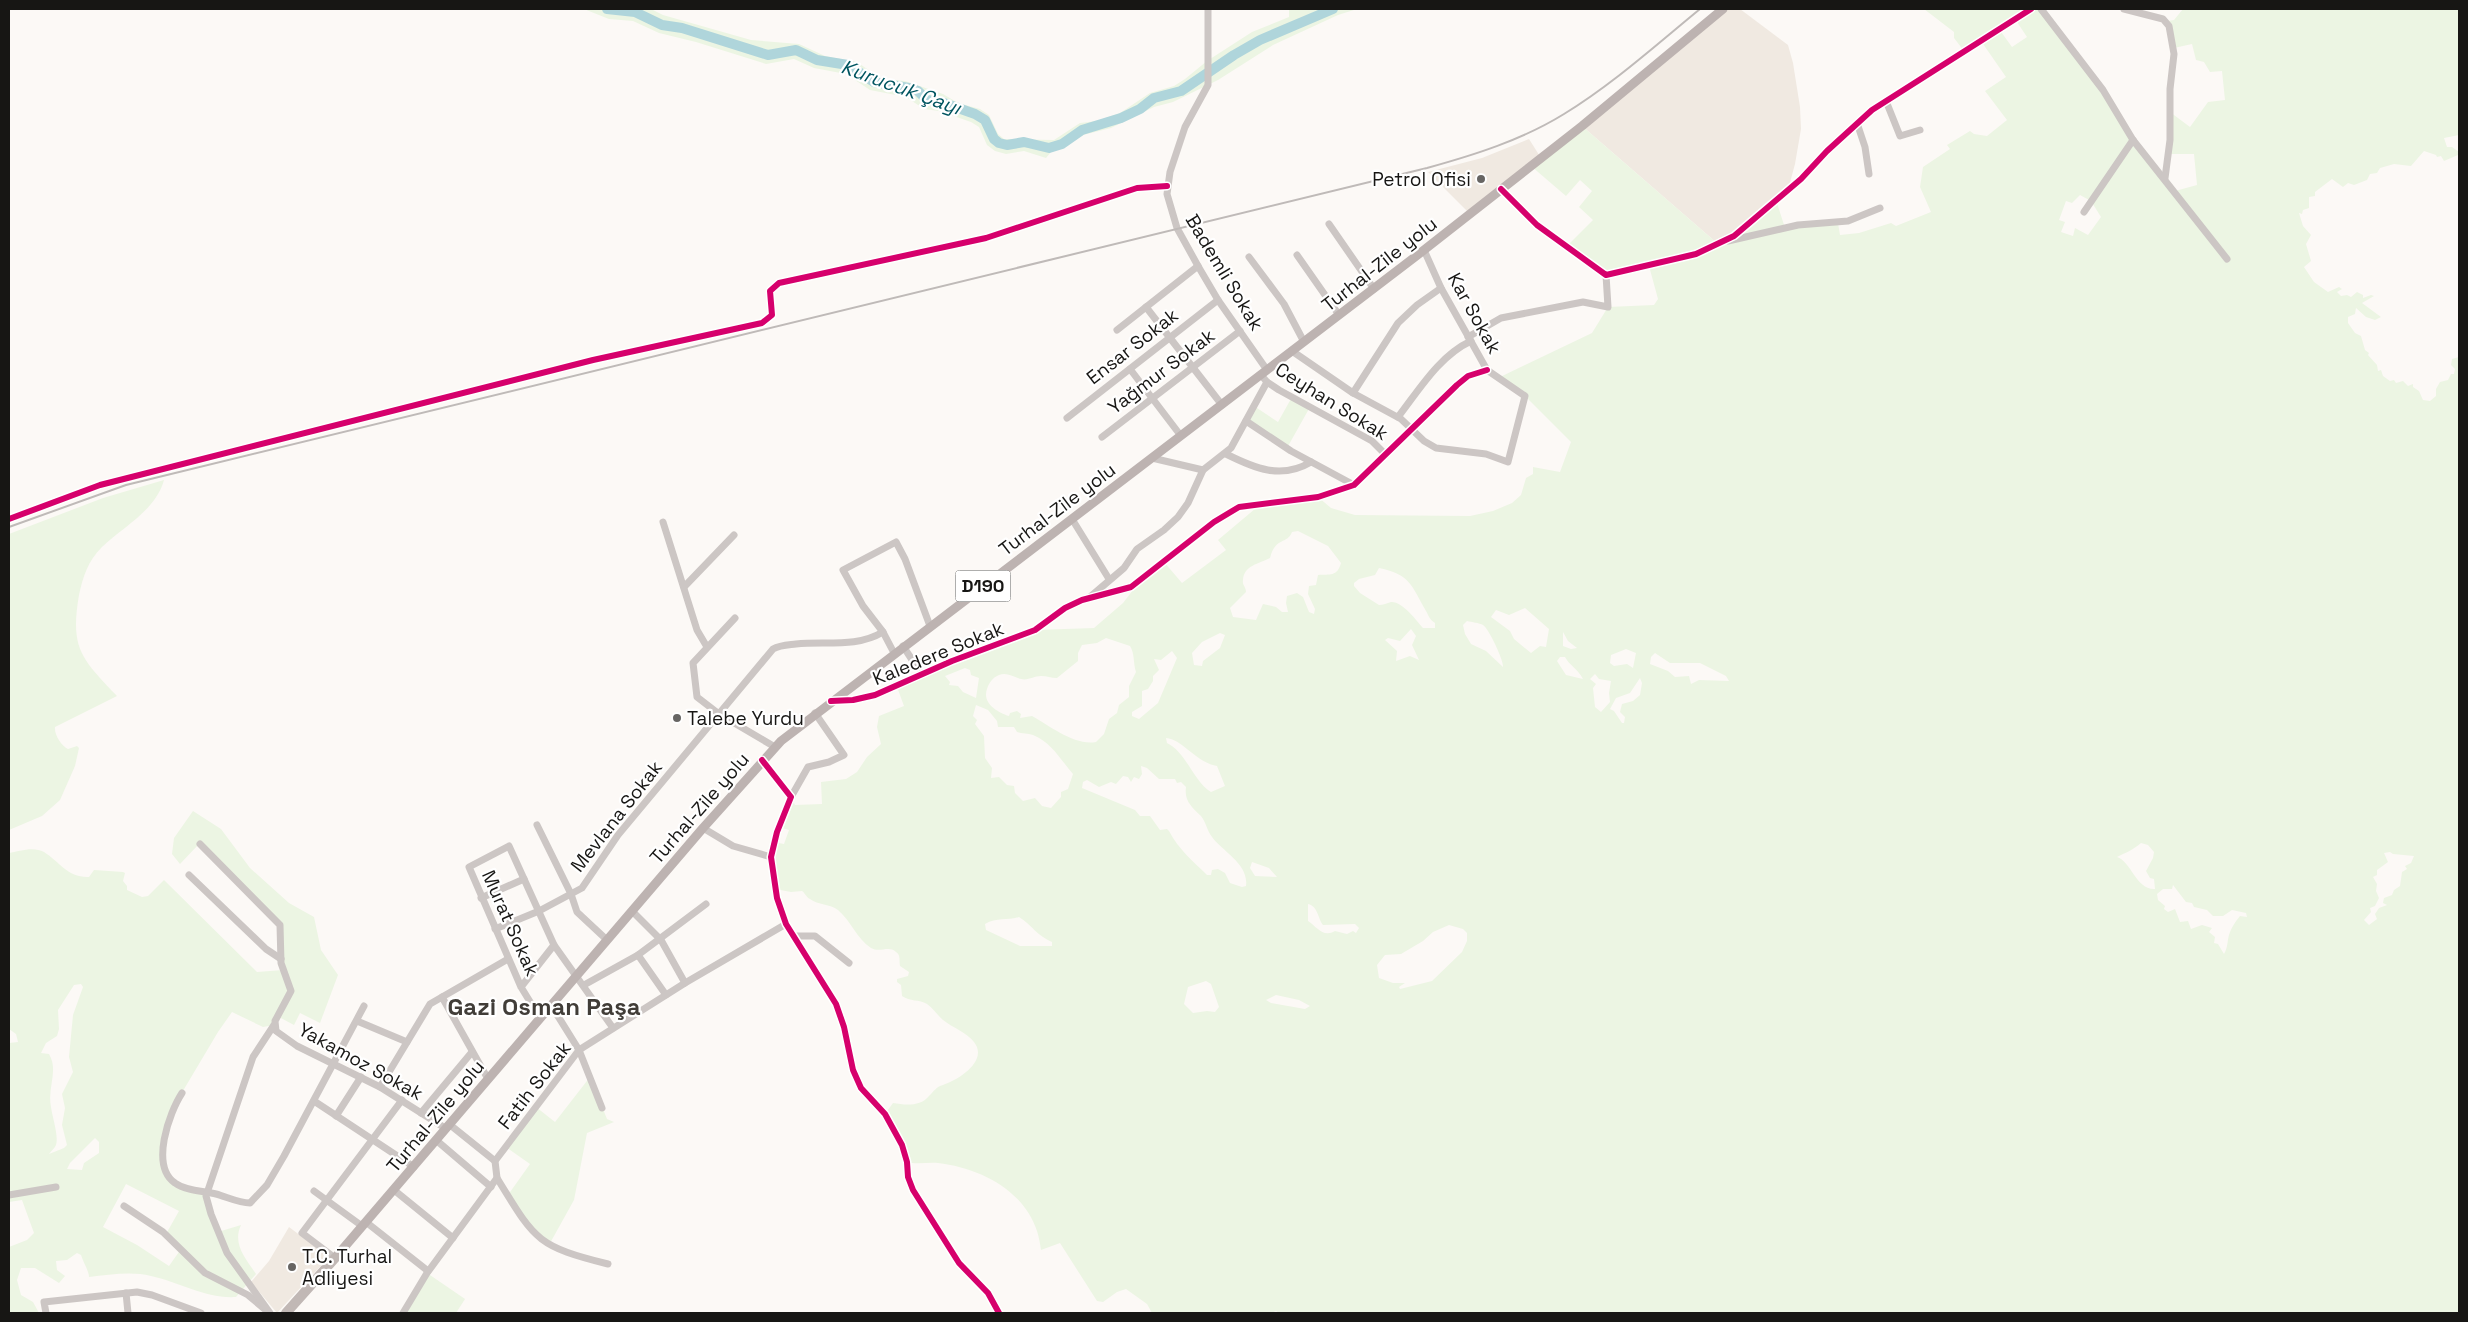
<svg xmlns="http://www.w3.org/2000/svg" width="2468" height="1322" font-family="'Space Grotesk',sans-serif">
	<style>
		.built { fill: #f0e9e1 }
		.green { fill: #ecf5e3; fill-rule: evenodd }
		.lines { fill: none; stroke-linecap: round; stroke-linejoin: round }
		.river { stroke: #afd5db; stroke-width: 10 }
		.minor { stroke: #ccc6c4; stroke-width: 7 }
		.major { stroke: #bdb3b1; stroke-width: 9 }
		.highway { stroke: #c1b8b5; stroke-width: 10 }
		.rail { stroke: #bfbab8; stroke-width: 2 }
		.cycleway-casing { stroke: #fff; stroke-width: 9 }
		.cycleway { stroke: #d6006c; stroke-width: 6 }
		.poi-dot { fill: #676563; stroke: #fff; stroke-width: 2 }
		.labels { text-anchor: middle; stroke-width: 4.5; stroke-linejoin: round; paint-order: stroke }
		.shield { fill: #fff; stroke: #5d5c5a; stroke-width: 1 }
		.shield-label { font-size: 18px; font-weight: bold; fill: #171614 }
		.poi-label { font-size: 19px; fill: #171614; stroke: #fff; text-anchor: start }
		.street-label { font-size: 19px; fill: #171614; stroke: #fff }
		.water-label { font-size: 20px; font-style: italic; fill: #005560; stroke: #fff }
		.district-label { font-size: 24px; font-weight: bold; fill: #413d38; stroke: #fff }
	</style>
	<rect width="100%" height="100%" fill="#fcf9f6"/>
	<!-- built -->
	<g class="built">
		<path d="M1723,9H1740L1788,45L1793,63L1800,107L1801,129L1795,164L1788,190L1718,244L1582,126Z"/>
		<path d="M1529,139L1541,158L1470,214L1428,172L1482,158Z"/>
		<path d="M289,1227L329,1257L277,1313L251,1282L269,1261Z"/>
	</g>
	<!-- green -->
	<g class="green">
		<path d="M584,9H651L663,15L751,40L799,44L825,56L857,62L880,78L905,81L943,94L958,103L980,109L989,115L998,134L1004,139L1054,140L1080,123L1097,121L1120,113L1150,93L1174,86L1185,79L1207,61L1252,32L1289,17V9H1357L1338,15L1273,45L1218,80L1173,102L1154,107L1111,128L1083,135L1065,147L1051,152L1046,158L1024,151L1006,154L995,151L987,145L979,127L971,122L939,111L924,109L906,97L870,90L846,74L814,68L794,59L766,64L696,42L659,33L633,21L609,19Z"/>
		<path d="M1924,9H2041L2091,73L2133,140L2175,191L2197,185L2194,154H2168L2170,112L2190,127L2208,102L2225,100L2222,71L2210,72L2204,62L2196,60L2192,44L2174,48L2167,21L2174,20L2183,9H2459V135L2444,138L2447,147H2452L2459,152L2458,155L2444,161L2441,156L2437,157L2436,155L2424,151L2411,166L2394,164L2380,168L2377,173L2370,174L2367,180L2354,185L2348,183L2343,187L2332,179L2315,192V196L2309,197V208L2303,210L2302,214L2299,213L2303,226L2311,235L2306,244L2311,261L2304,267L2314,282L2328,292L2339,287L2342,289L2337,292L2341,296L2347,295L2351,297L2357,292L2363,295V298L2371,295L2374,296L2362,303L2381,317L2375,320L2366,317L2356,308L2355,314L2348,317V323L2355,333L2361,336L2365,350L2369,353L2368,355L2377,365L2378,371L2381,370L2383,376L2390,381L2394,380L2396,383L2403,381L2408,386L2413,384V387L2419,391L2423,400L2430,401L2436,396V389L2440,382L2448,380L2451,374H2454L2455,369L2451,365L2452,359L2459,357V1313H1279L1276,1311L1271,1313H1152L1147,1304L1126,1289L1117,1292L1103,1302L1097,1301L1060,1243L1041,1250C1040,1244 1039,1237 1037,1231C1023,1189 979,1168 938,1163C928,1162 917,1165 907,1162L885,1114L893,1103C905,1105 920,1107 929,1096C934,1091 936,1087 943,1085C958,1080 989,1061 974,1042C966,1032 953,1028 943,1020C937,1015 933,1008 927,1004C919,999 910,1002 902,996L901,985L897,982V979L908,976L909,972L900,966C899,961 901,955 896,952C889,945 880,953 871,948C857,939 851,921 838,910C830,904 818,905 810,899C806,897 805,893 802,891L791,892L775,889L773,842L784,844L789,830L779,827L791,797L795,805L822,804L821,782L846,779L857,772L867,757L881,744L877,727L879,716L904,706L897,687L1035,630L1094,628L1123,603L1140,581L1164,562L1182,583L1226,550L1218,540L1262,503L1318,497L1331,508L1355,515L1470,516L1493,511L1512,503L1521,495L1526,478L1533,474V467L1560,472L1571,442L1525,396L1498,378L1592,333L1608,307L1654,305L1658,299L1649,266L1606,275L1566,247L1593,220L1579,207L1592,191L1580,180L1566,196L1531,166L1582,126L1718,244L1776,200L1785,228L1838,223L1840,235L1859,233L1891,223L1896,226L1931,212L1920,187L1923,167L1950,149L1947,145L1970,131L1974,134L1987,136L2007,120L1985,91L2006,77L1981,41L1964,51L1954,38V32ZM2015,19L2027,37L2012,47L1999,29ZM2080,195L2091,201L2101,217L2088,235L2075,228L2073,236L2061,232L2065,222L2059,220L2066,201L2072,203ZM1298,531L1328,546L1341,563C1337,577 1330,574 1318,575L1316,585L1309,586L1308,594L1315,609L1314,614L1309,612L1303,597L1297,593L1287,596L1286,603L1288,612H1282L1276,607L1263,604L1256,620L1233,617L1230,608L1246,592C1246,587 1242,585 1243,580C1244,565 1259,564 1270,558C1276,536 1287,545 1292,532ZM1379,568C1411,575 1411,585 1426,611C1429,616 1429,619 1435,623V628H1423C1416,620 1402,601 1391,602C1387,603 1383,605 1379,605L1360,593L1354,586V583L1359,579L1375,575ZM1525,608L1549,629L1546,647L1540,646L1531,653L1514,639L1510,631L1491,617L1496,610L1509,615ZM1467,621C1472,622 1479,623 1483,625C1489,629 1504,661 1503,667L1486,651L1471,644L1465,634L1463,625ZM1411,629L1416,636L1412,645L1419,660L1410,656L1396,661L1397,651L1385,640L1388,638L1400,641ZM1563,632L1568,641L1577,648L1571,649L1563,646ZM1220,633L1225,635L1220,648L1203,661L1202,666L1194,665L1192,653L1202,642ZM1106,638L1130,646C1135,654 1133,663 1136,672L1129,686V697L1119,705L1117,713L1109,719L1104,734L1096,742C1075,746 1050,726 1032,716L1020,718L1021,714L1017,711L1010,713L1009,716C997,712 982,703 987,689C989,683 992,678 999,675C1006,672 1012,676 1018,678C1027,682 1033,676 1041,676C1047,676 1051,678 1057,678L1078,661V653L1082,645L1097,643ZM1626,649L1636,653L1633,668L1627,664L1614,666L1610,663L1611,655ZM1172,651L1177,658L1158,703L1139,719L1132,716V712L1142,706V691L1148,689L1153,681V676L1159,670L1154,659L1161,660ZM1655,653L1670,663H1700L1726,676L1729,681L1699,680L1691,684L1689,676L1675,677L1668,671L1650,664L1651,657ZM1565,657C1569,665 1578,669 1583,679L1566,675L1557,661L1560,657ZM965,668L970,670L971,675L979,678L976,698L963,692L958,686L949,685L950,682L945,676ZM1595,674L1599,679L1611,681L1609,693L1610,702L1601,712L1595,707L1593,688L1596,684L1590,679ZM1640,678L1642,683L1640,695L1633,701L1622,704L1620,712L1625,717L1624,723H1622L1614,711L1610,709L1616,698L1630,693ZM976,705L988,710L997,721L998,727H1014L1017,732C1022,734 1028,733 1033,735C1052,743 1060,759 1073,774L1068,789L1061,792V797L1051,808L1042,806L1035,798L1023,801L1015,793L1014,786L1007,785L999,777L991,778L992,768L985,758L984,736L975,724L977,720L973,716ZM1166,738C1184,740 1195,762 1217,766L1225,786L1211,792C1194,782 1186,752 1167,743ZM1141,766L1147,768L1159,779H1175L1177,783L1181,782L1186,787C1184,801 1192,807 1201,816C1206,822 1207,831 1212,837C1223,852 1249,864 1246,886L1242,887L1230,883L1225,873L1218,869L1212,870L1211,875H1207C1193,861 1179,850 1169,831L1167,829L1160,830L1150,816H1140L1135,810L1082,788L1083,782L1087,780L1099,787L1111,782L1116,784L1123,776L1128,777L1131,782L1134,777L1139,779L1142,774ZM2141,843L2148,845L2154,852L2153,858L2146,871L2150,878L2154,879L2155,889C2136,890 2131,861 2117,857C2125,853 2133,850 2141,843ZM2390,852L2393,854L2414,856L2411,863L2405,866L2407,869L2402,872L2400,886L2394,890L2392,895L2384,898L2383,903L2387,905L2379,908L2375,914L2377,919L2369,925L2364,920L2371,912L2370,908L2375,906L2379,898L2376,891L2377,884L2373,877L2377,875V870L2388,862L2384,853ZM1252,862L1269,868L1277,877L1255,876L1250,868ZM2173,885L2186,902L2192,903L2194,907L2207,910L2213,916H2223L2232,910L2246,913L2247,917L2240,916C2236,921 2231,928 2229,935C2227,942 2228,947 2224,954L2218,944L2214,943L2215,937L2209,932L2212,928L2202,925L2191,929L2188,921L2180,922L2175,909L2168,912L2164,909L2165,906L2158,900L2157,894L2163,889H2172ZM1308,904C1318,906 1318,919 1323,925L1355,924L1359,928L1356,933L1353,931L1347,934L1335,931C1323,938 1317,927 1308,921ZM1019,917C1033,926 1035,934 1052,942V946H1020L986,930L985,924C997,917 1008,921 1019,917ZM1449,925L1463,929L1467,933V941L1462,952L1432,981L1400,989L1399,987L1405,983H1393L1379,978L1377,965L1385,955L1401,954L1423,941L1433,932ZM1206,981L1211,984L1219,1007L1215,1012L1207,1011L1193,1013L1184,1004L1188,987ZM1276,995L1299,1000L1310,1006L1305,1009L1271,1003L1266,1000Z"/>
		<path d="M1292,397L1310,407L1287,448L1246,421L1254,406L1278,422Z"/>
		<path d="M164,480C156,510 123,527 102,547C88,561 83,576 79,595C70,648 81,658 117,696L55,727C54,735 62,746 68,749L77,746L79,748L75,766L60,800L42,816L9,830V534L103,498Z"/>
		<path d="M193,811L221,829L250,868L289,903L314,917L321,950L338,975L320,1023L300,1013L294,1025L277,1016L274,1025L263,1027L232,1012L218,1032L171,1111L164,1161L174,1182L206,1191L218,1232L241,1225C232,1244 246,1259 256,1274L236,1297C207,1299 179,1282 151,1276C131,1271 109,1275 89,1277C89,1271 83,1262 81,1255L77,1253L67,1260L56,1261L57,1270L65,1276L59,1283L35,1268H21L17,1280L21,1295L33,1302L39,1313H9V1247L27,1240L34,1233L22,1200L9,1202V1043L18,1042L16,1034L9,1029V853C19,851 34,846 44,852C60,862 68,878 89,877L94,870L123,872L125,873L123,881L127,886V890L142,897L148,896L164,880L257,972L283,970L281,929L199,844L180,864L172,854L174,838ZM81,984L83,987L73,1015L69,1057L73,1072L62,1094L65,1108L62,1125L67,1145L64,1148L49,1154C51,1151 55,1148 56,1145C59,1136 52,1116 51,1107C47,1087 59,1071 49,1054L41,1053L46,1043L57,1036L59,1029L58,1010L74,985ZM95,1138L99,1142V1153L84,1163L82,1170L67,1169L70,1163ZM126,1184L179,1211L166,1234L181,1249L169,1266L137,1245L103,1227Z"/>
		<path d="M590,1077L607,1119L614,1122L587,1133L574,1200L549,1245L541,1241L508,1195L530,1164L506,1147L536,1107L555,1122Z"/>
		<path d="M427,1273L465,1299L456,1313H403Z"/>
	</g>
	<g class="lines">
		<!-- river -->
		<path class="river" d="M607,9L635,12L662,25L682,28L768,55L796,50L817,60L848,65L874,82L909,88L918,91L927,100L941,102L975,114L985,120L994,139L999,143L1007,145L1024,142L1049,148L1062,144L1082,130L1121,118L1140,109L1154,98L1181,91L1234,55L1260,40L1333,9"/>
		<!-- minor -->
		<g class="minor">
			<path d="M1208,9V85L1185,127L1170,172L1167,194L1177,228L1198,266L1218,300L1267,370"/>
			<path d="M2041,9L2103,90L2133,140L2227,259"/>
			<path d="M2124,9L2163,19L2169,26L2174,54L2170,89V140L2165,178"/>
			<path d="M1886,101L1900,136L1920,130"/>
			<path d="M1857,123L1865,147L1869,174"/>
			<path d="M1501,189L1537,225L1606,275L1696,254L1734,236L1801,179L1827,151L1872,110L2031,9"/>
			<path d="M2084,212L2133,140"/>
			<path d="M1329,224L1374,289"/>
			<path d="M1728,241L1798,225L1848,221L1880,208"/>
			<path d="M1297,255L1339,315"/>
			<path d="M1249,257L1284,304L1304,342"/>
			<path d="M1146,307L1222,405"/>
			<path d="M1117,330L1198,266"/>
			<path d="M1468,337L1501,318L1583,302L1608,307L1606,275"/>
			<path d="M1292,351L1353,393L1401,419L1424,441L1436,448L1486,454L1508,462L1525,396L1487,370L1441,288L1424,250"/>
			<path d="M1130,369L1181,436"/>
			<path d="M1261,375L1267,382L1279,390L1372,441L1386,455"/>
			<path d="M1353,393L1398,323L1417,305L1441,288"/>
			<path d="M1398,417C1419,390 1439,356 1471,341"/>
			<path d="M1067,418L1218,300"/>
			<path d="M1246,421L1291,451L1354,485"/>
			<path d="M1102,437L1240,331"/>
			<path d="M1226,454C1254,468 1281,480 1311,462"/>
			<path d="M1152,458L1203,470L1231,448L1267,382"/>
			<path d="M9,519L100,485L593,360L762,323L772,315L770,291L779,283L986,238L1137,188L1167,186"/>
			<path d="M1072,519L1109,579"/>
			<path d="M663,522L697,630L707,647"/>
			<path d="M684,587L734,535"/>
			<path d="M1090,597L1124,568L1137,549L1164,530L1178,517L1188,503L1203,470"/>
			<path d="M735,618L693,663L697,697L719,714L775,747"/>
			<path d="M903,646L922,675"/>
			<path d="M894,653L883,632L863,606L843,570L896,542L905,559L930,626"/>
			<path d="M831,701L853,700L875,695L952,661L1035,630L1065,608L1082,600L1131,587L1214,522L1239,507L1318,497L1354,485L1457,385L1468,376L1487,370"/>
			<path d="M762,760L791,797L777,832L771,857L777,898L786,924L836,1004L844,1027L853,1070L861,1088L885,1114L902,1145L907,1162L908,1177L913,1190L959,1263L988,1293L999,1313"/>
			<path d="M791,797L808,767L829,762L844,755L815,713"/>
			<path d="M537,825L571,894L577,912L607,940"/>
			<path d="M703,828L733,846L771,857"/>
			<path d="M200,844L280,925L281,963L291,991L275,1021L276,1031L297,1046L380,1087L445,1128"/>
			<path d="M189,875L266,949L281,959"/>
			<path d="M481,898L524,879"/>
			<path d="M632,911L661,940L685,983"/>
			<path d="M495,929L539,911L582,888L618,835L773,649C780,645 788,645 796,644C826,641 856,648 883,632"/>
			<path d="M794,936H815L849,963"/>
			<path d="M554,945L613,1028"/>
			<path d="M638,955L666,995"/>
			<path d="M584,985L638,955L706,904"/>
			<path d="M521,987L554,945L509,846L469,867L521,987L540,1018"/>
			<path d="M442,997L488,1079"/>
			<path d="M551,1005L579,1050L602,1108"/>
			<path d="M357,1021L407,1042"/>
			<path d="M380,1087L430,1004L508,959"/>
			<path d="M182,1093C169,1113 150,1166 175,1183C186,1191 204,1191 216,1194C227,1197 239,1203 250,1203L267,1185L284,1156L364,1006"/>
			<path d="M314,1101L414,1167"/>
			<path d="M421,1113L472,1052"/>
			<path d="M336,1116L361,1077"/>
			<path d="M449,1124L495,1161"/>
			<path d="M436,1140L491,1187"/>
			<path d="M497,1178C535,1240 536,1246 608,1264"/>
			<path d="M394,1190L453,1238"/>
			<path d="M314,1191L362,1226"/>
			<path d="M9,1195L56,1187"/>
			<path d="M124,1206L163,1232L205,1273L248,1295L267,1311"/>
			<path d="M366,1222L428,1271"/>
			<path d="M335,1258L302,1233L402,1100"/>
			<path d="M126,1293L128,1313"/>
			<path d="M46,1313L44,1302L137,1292L152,1295L201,1313"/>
			<path d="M270,1313L227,1253L211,1214L206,1196L253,1057L274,1025"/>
			<path d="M403,1313L427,1273L497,1178L495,1161L579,1050L685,983L786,924"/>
		</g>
		<!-- major -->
		<path class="major" d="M335,1258L703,828L781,741L1415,257L1582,126L1723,9"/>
		<!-- highway -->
		<path class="highway" d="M286,1313L335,1258"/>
		<!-- rail -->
		<path class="rail" d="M9,527L126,485L1427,168C1474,155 1522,140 1564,114C1613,84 1656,45 1700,9"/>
		<defs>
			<g id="cycleway">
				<path d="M1501,189L1537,225L1606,275L1696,254L1734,236L1801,179L1827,151L1872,110L2031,9"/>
				<path d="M9,519L100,485L593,360L762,323L772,315L770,291L779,283L986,238L1137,188L1167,186"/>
				<path d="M831,701L853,700L875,695L952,661L1035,630L1065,608L1082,600L1131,587L1214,522L1239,507L1318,497L1354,485L1457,385L1468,376L1487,370"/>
				<path d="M762,760L791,797L777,832L771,857L777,898L786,924L836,1004L844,1027L853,1070L861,1088L885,1114L902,1145L907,1162L908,1177L913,1190L959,1263L988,1293L999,1313"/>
			</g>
		</defs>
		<!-- cycleway casing -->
		<use href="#cycleway" class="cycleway-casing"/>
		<!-- cycleway -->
		<use href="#cycleway" class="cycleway"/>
	</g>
	<!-- markers -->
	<g class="poi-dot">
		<circle cx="1481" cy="179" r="5"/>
		<circle cx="677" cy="718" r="5"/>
		<circle cx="292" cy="1267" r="5"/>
	</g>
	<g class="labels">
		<!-- shield labels -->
		<rect class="shield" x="955.5" y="570.5" width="55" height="31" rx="4"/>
		<g class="shield-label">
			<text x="983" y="592">D190</text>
		</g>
		<!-- poi labels -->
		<g class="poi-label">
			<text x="1471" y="186" text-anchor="end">Petrol Ofisi</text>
			<text x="687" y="725">Talebe Yurdu</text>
			<text x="302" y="1263">T.C. Turhal<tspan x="302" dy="22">Adliyesi</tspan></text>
		</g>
		<!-- street labels -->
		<g class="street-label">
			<text transform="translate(1379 264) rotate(-38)" y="7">Turhal-Zile yolu</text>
			<text transform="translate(1225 272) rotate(59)" y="7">Bademli Sokak</text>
			<text transform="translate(1475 313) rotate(61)" y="7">Kar Sokak</text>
			<text transform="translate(1132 346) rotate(-38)" y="7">Ensar Sokak</text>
			<text transform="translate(1161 371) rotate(-37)" y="7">Yağmur Sokak</text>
			<text transform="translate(1332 401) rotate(32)" y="7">Ceyhan Sokak</text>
			<text transform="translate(1057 509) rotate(-37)" y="7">Turhal-Zile yolu</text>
			<text transform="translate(938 653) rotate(-22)" y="7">Kaledere Sokak</text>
			<text transform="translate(699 808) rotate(-49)" y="7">Turhal-Zile yolu</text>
			<text transform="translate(616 816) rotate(-52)" y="7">Mevlana Sokak</text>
			<text transform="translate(511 923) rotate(66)" y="7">Murat Sokak</text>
			<text transform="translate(361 1061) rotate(29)" y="7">Yakamoz Sokak</text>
			<text transform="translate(534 1085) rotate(-52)" y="7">Fatih Sokak</text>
			<text transform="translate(435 1116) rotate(-50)" y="7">Turhal-Zile yolu</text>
		</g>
		<!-- water labels -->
		<g class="water-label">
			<text transform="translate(901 87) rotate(20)" y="7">Kurucuk Çayı</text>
		</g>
		<!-- district labels -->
		<g class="district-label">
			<text x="544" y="1015">Gazi Osman Paşa</text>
		</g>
	</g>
	<!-- border -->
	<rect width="2468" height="1322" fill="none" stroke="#171614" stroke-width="20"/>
</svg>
